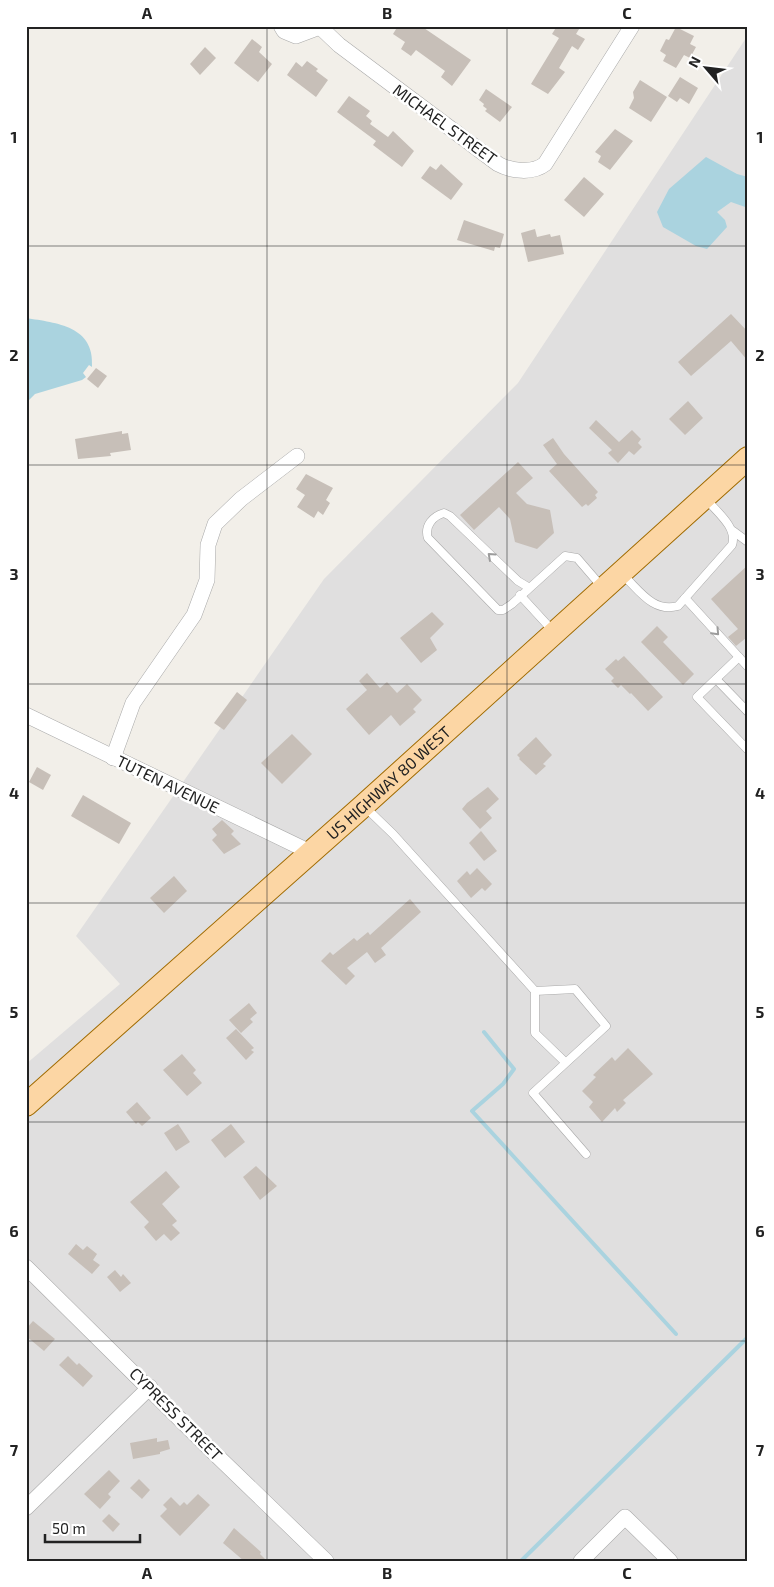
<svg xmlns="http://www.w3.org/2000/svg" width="774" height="1587" font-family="'Exo 2',sans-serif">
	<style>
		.residential { fill: #e0dfdf }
		.water { fill: #aad3df }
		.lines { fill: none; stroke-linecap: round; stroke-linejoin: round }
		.stream { stroke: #aad3df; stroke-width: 4 }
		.building { fill: #c7bfb8 }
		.lane-casing { stroke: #a9a9a9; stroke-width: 9 }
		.street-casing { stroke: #a9a9a9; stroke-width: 16 }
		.primary-casing { stroke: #a06b00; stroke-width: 24 }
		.lane { stroke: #fff; stroke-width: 8 }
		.street { stroke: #fff; stroke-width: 15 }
		.primary { stroke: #fcd6a4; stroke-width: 22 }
		.oneway { stroke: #9c9c9c }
		.grid { fill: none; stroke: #222; stroke-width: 1; stroke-opacity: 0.55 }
		.labels { text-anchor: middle; stroke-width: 5; stroke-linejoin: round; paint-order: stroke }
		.street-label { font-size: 16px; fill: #222; stroke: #fff }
		.neatline { fill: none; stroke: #222; stroke-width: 2 }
		.grid-label { font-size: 16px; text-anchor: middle; font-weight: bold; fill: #222 }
	</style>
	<rect width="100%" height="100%" fill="#f2efe9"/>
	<!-- residential -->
	<path class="residential" d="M748,35V1561H26V1064L120,984L76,936L324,579L518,383Z"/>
	<!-- water -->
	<g class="water">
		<path d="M706,157L737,174L748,177V208L731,202L717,212L725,220L727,227L707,249L696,246L663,227L657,212L669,189Z"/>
		<path d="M26,318C57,323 95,326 92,367L89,365L83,373L86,377L82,380L35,394L26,403Z"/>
	</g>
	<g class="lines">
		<!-- stream -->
		<g class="stream">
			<path d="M484,1032L514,1069L503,1084L472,1111L676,1334"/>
			<path d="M521,1561L748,1337"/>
		</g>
	</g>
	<!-- building -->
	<g class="building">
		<path d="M398,26H421L471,60L452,86L441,77L445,71L416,50L411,56L401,49L405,42L393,34Z"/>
		<path d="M557,26H581L576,34L585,39L578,50L572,46L559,68L565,72L548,94L531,84L559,38L552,34Z"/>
		<path d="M676,27L694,36L690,44L696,47L690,58L684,55L676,68L663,61L666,55L660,51L666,39L669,40Z"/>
		<path d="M252,39L262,47L259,52L272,64L258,82L234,63Z"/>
		<path d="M205,47L216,58L200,75L190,64Z"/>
		<path d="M307,61L318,69L316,71L328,80L316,97L287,75L296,62L302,67Z"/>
		<path d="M680,77L698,88L689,104L680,98L677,102L668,96Z"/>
		<path d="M640,80L667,97L651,122L629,108L634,98L633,92Z"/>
		<path d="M486,89L512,107L500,122L485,111L487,109L483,106L484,104L479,100Z"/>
		<path d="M349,96L370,111L366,116L372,121L370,124L388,137L393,131L414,151L402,167L373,145L376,141L337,112Z"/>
		<path d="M615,129L633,141L610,170L598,162L601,156L595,152Z"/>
		<path d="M441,164L463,184L451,200L421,178L430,166L436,170Z"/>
		<path d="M584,177L604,194L584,217L564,200Z"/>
		<path d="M464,220L504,234L500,248L495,247L494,251L457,240Z"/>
		<path d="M535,229L537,237L550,234L551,237L560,235L564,254L528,262L521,233Z"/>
		<path d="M731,314L748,332V361L731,341L691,376L678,362Z"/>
		<path d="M96,368L107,376L98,388L87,379Z"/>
		<path d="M688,401L703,418L685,435L669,419Z"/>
		<path d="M596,420L619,442L632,430L641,439L638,443L642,447L634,455L629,451L618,463L608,453L612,450L589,428Z"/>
		<path d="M122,431V434L128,433L131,450L110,453L111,456L78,459L75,439Z"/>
		<path d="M553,438L564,454L598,492L595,495L597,498L588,506L586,504L582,507L549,471L557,464L543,445Z"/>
		<path d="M518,462L533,478L516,493L527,504L550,510L554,533L537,549L515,542L510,519L499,507L474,530L460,515Z"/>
		<path d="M306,474L333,488L326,500L330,503L323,515L318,511L314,518L297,507L305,495L296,489Z"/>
		<path d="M748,565V640L746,638L736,646L728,637L738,629L711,599Z"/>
		<path d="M432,612L444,624L430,638L437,650L421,663L400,638Z"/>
		<path d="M657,626L668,637L663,642L694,674L683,685L641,642Z"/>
		<path d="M624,656L663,697L648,711L631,693L630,694L621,685L618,688L611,681L614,678L605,669L616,659L618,661Z"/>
		<path d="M367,673L380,688L387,682L397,693L407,684L422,700L413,709L416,712L400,726L391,715L369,735L346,709L367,690L359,681Z"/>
		<path d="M237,692L247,700L224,730L214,723Z"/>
		<path d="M292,734L312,754L282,784L261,763Z"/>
		<path d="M536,737L552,755L543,764L546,766L536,775L519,759L520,758L517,755Z"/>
		<path d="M37,767L51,775L43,790L29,782Z"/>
		<path d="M488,787L499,799L486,811L492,818L480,829L462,809L467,803Z"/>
		<path d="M83,795L131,823L119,844L71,816Z"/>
		<path d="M222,820L234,831L231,834L241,844L224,854L212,840L217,835L212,829Z"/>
		<path d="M481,831L497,851L484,861L469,843Z"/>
		<path d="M477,868L492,884L485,891L482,888L471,898L457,881L467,871L470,875Z"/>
		<path d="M174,876L187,891L164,913L150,898Z"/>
		<path d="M410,899L421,912L381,948L386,955L375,963L367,952L347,968L355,976L346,985L321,961L330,952L333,955L354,938L357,941L368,932L370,935Z"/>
		<path d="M249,1003L257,1013L250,1019L253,1022L241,1033L229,1020Z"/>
		<path d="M236,1029L254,1048L251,1050L254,1052L246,1060L226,1038Z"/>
		<path d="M628,1048L653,1074L623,1100L626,1103L617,1112L615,1108L602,1122L589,1107L593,1102L582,1091L596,1077L593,1075L612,1057L615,1061Z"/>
		<path d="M182,1054L196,1070L193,1073L202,1083L187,1096L163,1070Z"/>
		<path d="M137,1102L151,1118L142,1126L138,1122L136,1124L126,1112Z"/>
		<path d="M178,1124L190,1142L176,1151L164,1133Z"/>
		<path d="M231,1124L245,1142L225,1158L211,1140Z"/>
		<path d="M256,1166L277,1186L260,1200L243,1177Z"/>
		<path d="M166,1171L180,1187L162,1204L177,1221L172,1225L180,1233L171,1241L164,1234L156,1241L144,1227L149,1222L130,1202Z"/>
		<path d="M76,1244L83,1250L87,1246L97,1254L93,1260L100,1265L92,1274L68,1254Z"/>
		<path d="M115,1270L121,1277L123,1274L131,1283L120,1292L107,1277Z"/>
		<path d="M33,1321L55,1339L44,1351L26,1336V1329Z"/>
		<path d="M68,1356L77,1365L79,1363L93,1376L83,1387L59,1365Z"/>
		<path d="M157,1438V1442L168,1440L170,1449L160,1452V1454L133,1459L130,1443Z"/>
		<path d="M109,1470L120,1481L108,1494L111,1497L100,1509L84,1494Z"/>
		<path d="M139,1479L150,1490L142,1499L130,1488Z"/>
		<path d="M198,1494L210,1505L180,1536L160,1516L167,1509L163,1505L171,1497L180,1506L184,1502L187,1505Z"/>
		<path d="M109,1514L120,1524L113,1532L102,1521Z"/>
		<path d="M234,1528L261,1552L260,1554L267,1561H244L223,1543Z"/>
	</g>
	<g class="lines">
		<defs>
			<g id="lane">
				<path d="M733,531L748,542"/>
				<path d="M623,575C639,590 653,613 678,606L732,545C738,528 717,512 706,499"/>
				<path d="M528,587L518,581L450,516L444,513C433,516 424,526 428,538L498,610H503L512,604L565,556L577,558L602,587"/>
				<path d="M520,595L553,631"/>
				<path d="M685,598L748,667"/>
				<path d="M739,657L697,697L748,750"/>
				<path d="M716,679L748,712"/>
				<path d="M365,807L393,834L535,991V1033L565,1062"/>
				<path d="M535,991L575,989L606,1026L533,1093L586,1154"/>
			</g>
			<g id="street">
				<path d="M281,26L284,31L296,36L320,27"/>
				<path d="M319,26L339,45L498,164C511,171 532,174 545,164L632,26"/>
				<path d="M26,715L310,852"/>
				<path d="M113,758L133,703L194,615L207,580L208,545L215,524L241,499L297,456"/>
				<path d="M26,1267L211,1450L326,1561"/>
				<path d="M26,1508L150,1387"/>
				<path d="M581,1561L625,1517L670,1561"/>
			</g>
			<g id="primary">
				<path id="s1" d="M26,1105L363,806L748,458"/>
			</g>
		</defs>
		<!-- lane casing -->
		<use href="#lane" class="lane-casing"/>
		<!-- street casing -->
		<use href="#street" class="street-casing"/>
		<!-- primary casing -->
		<use href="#primary" class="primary-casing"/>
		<!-- lane -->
		<use href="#lane" class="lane"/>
		<!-- street -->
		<use href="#street" class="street"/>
		<!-- primary -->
		<use href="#primary" class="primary"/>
	</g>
	<!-- one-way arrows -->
	<defs><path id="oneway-chevron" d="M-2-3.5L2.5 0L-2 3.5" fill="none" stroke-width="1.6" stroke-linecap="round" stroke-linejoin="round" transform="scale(1.25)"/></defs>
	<g class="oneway">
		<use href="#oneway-chevron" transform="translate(491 556) rotate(-138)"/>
		<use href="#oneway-chevron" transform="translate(716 632) rotate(47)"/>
	</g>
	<!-- grid -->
	<path class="grid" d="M267,26V1561M507,26V1561M26,246H748M26,465H748M26,684H748M26,903H748M26,1122H748M26,1341H748"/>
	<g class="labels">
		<!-- street labels -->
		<g class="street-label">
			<text transform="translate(445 124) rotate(36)" y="6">MICHAEL STREET</text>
			<text dy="6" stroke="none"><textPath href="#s1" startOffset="485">US HIGHWAY 80 WEST</textPath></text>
			<text transform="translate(168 784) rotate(26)" y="6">TUTEN AVENUE</text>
			<text transform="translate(176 1414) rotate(45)" y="6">CYPRESS STREET</text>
		</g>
	</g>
	<!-- border -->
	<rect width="774" height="1587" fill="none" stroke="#ffffff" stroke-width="55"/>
	<!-- north arrow -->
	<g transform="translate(706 68) rotate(298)" stroke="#ffffff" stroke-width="4" paint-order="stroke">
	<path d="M0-4L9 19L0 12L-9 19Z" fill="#222222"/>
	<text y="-8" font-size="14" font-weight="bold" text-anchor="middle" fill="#222222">N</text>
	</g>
	<!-- scale -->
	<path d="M45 1534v8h95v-8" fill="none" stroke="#222222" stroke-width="2.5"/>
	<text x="52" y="1534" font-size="15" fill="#222222" stroke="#ffffff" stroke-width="4" paint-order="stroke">50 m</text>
	<rect x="28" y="28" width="718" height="1532" class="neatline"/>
	<g class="grid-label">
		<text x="147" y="19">A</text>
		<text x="387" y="19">B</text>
		<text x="627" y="19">C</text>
		<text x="14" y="143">1</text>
		<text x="760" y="143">1</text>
		<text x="14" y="361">2</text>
		<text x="760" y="361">2</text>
		<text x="14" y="580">3</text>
		<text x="760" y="580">3</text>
		<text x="14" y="799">4</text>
		<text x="760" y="799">4</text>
		<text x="14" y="1018">5</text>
		<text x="760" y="1018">5</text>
		<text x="14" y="1237">6</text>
		<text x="760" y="1237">6</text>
		<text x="14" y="1456">7</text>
		<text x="760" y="1456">7</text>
		<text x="147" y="1579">A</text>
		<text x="387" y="1579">B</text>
		<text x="627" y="1579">C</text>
	</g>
</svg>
